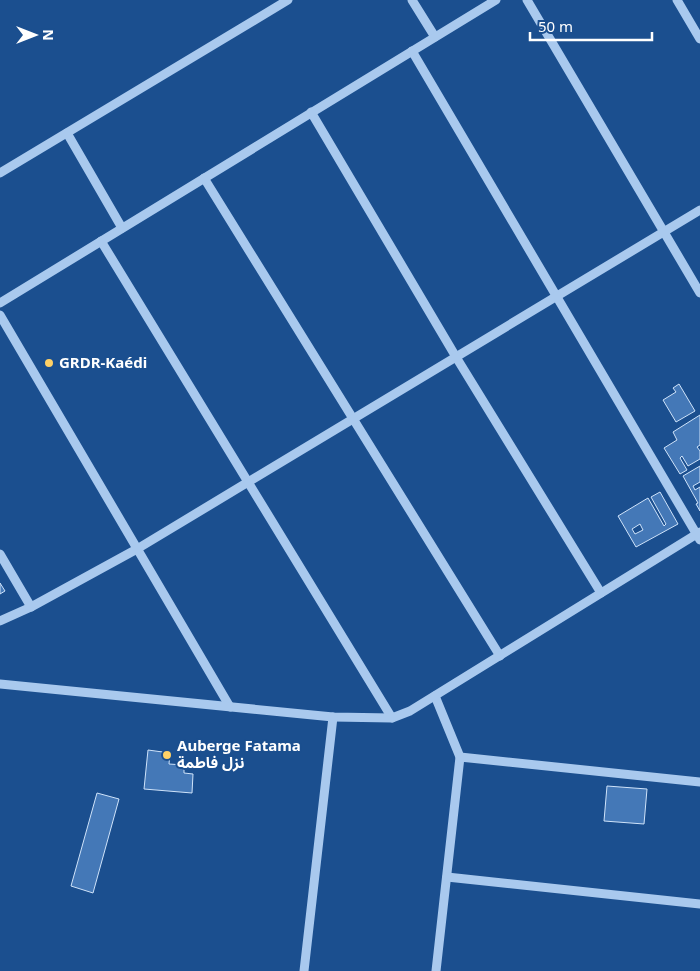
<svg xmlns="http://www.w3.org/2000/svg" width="700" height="971" font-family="'Noto Sans','Noto Sans Arabic',sans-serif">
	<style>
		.building { fill: #4478b7; stroke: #cfe3fa; fill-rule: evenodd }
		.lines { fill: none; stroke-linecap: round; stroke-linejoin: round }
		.minor { stroke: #a9c9ee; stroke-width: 9 }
		.poi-dot { fill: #ffd166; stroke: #1b4f8f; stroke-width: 2 }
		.labels { text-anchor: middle; stroke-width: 4; stroke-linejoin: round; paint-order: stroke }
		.poi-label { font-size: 15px; font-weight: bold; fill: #fff; stroke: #1b4f8f; text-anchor: start }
	</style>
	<rect width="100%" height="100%" fill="#1b4f8f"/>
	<!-- building -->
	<g class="building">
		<path d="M679,384L695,411L676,422L663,400L676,392L673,388Z"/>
		<path d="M700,415V445L697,447L700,451V459L688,466L682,456L680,458L687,470L680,474L664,448L677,440L673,432Z"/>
		<path d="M700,466V482L693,486L695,490L700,487V511L696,504L698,503L683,476Z"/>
		<path d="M660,492L678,524L636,547L618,516L648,498L664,526L666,524L651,497ZM640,524L643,530L635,534L632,529Z"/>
		<path d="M0,583L5,591L0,594Z"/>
		<path d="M148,750L170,753L169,764L184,765V773L193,774L192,793L144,789Z"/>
		<path d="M607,786L647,789L644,824L604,821Z"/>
		<path d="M97,793L119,799L93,893L71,886Z"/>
	</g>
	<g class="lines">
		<!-- minor -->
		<g class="minor">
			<path d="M412,0L435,37"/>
			<path d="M527,0L700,293"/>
			<path d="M677,0L700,39"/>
			<path d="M412,51L700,540"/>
			<path d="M311,112L456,357L601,593"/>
			<path d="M67,133L122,228"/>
			<path d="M0,173L288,0"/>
			<path d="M204,178L500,656"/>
			<path d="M101,241L392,718"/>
			<path d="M0,303L496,0"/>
			<path d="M0,315L230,707"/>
			<path d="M0,554L31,607"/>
			<path d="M0,621L31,607L137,549L700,210"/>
			<path d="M0,684L333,717L392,718L410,711L700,532"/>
			<path d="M435,696L460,757L436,971"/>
			<path d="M460,757L700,782"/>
			<path d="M447,877L700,904"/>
			<path d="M304,971L333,717"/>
		</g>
	</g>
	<!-- markers -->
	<g class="poi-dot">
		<circle cx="49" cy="363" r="5"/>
		<circle cx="167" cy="755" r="5"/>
	</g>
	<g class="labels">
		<!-- poi labels -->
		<g class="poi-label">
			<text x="59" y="368">GRDR-Kaédi</text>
			<text x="177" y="751">Auberge Fatama<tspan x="177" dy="17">نزل فاطمة</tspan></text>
		</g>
	</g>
	<!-- north arrow -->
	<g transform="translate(35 35) rotate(90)" stroke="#1b4f8f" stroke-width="4" paint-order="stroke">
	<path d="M0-4L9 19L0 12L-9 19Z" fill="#ffffff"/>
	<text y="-8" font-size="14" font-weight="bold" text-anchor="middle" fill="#ffffff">N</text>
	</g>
	<!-- scale -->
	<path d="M530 32v8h122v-8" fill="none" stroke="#ffffff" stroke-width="2.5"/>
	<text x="538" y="32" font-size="15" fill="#ffffff" stroke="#1b4f8f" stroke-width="4" paint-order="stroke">50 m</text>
</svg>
